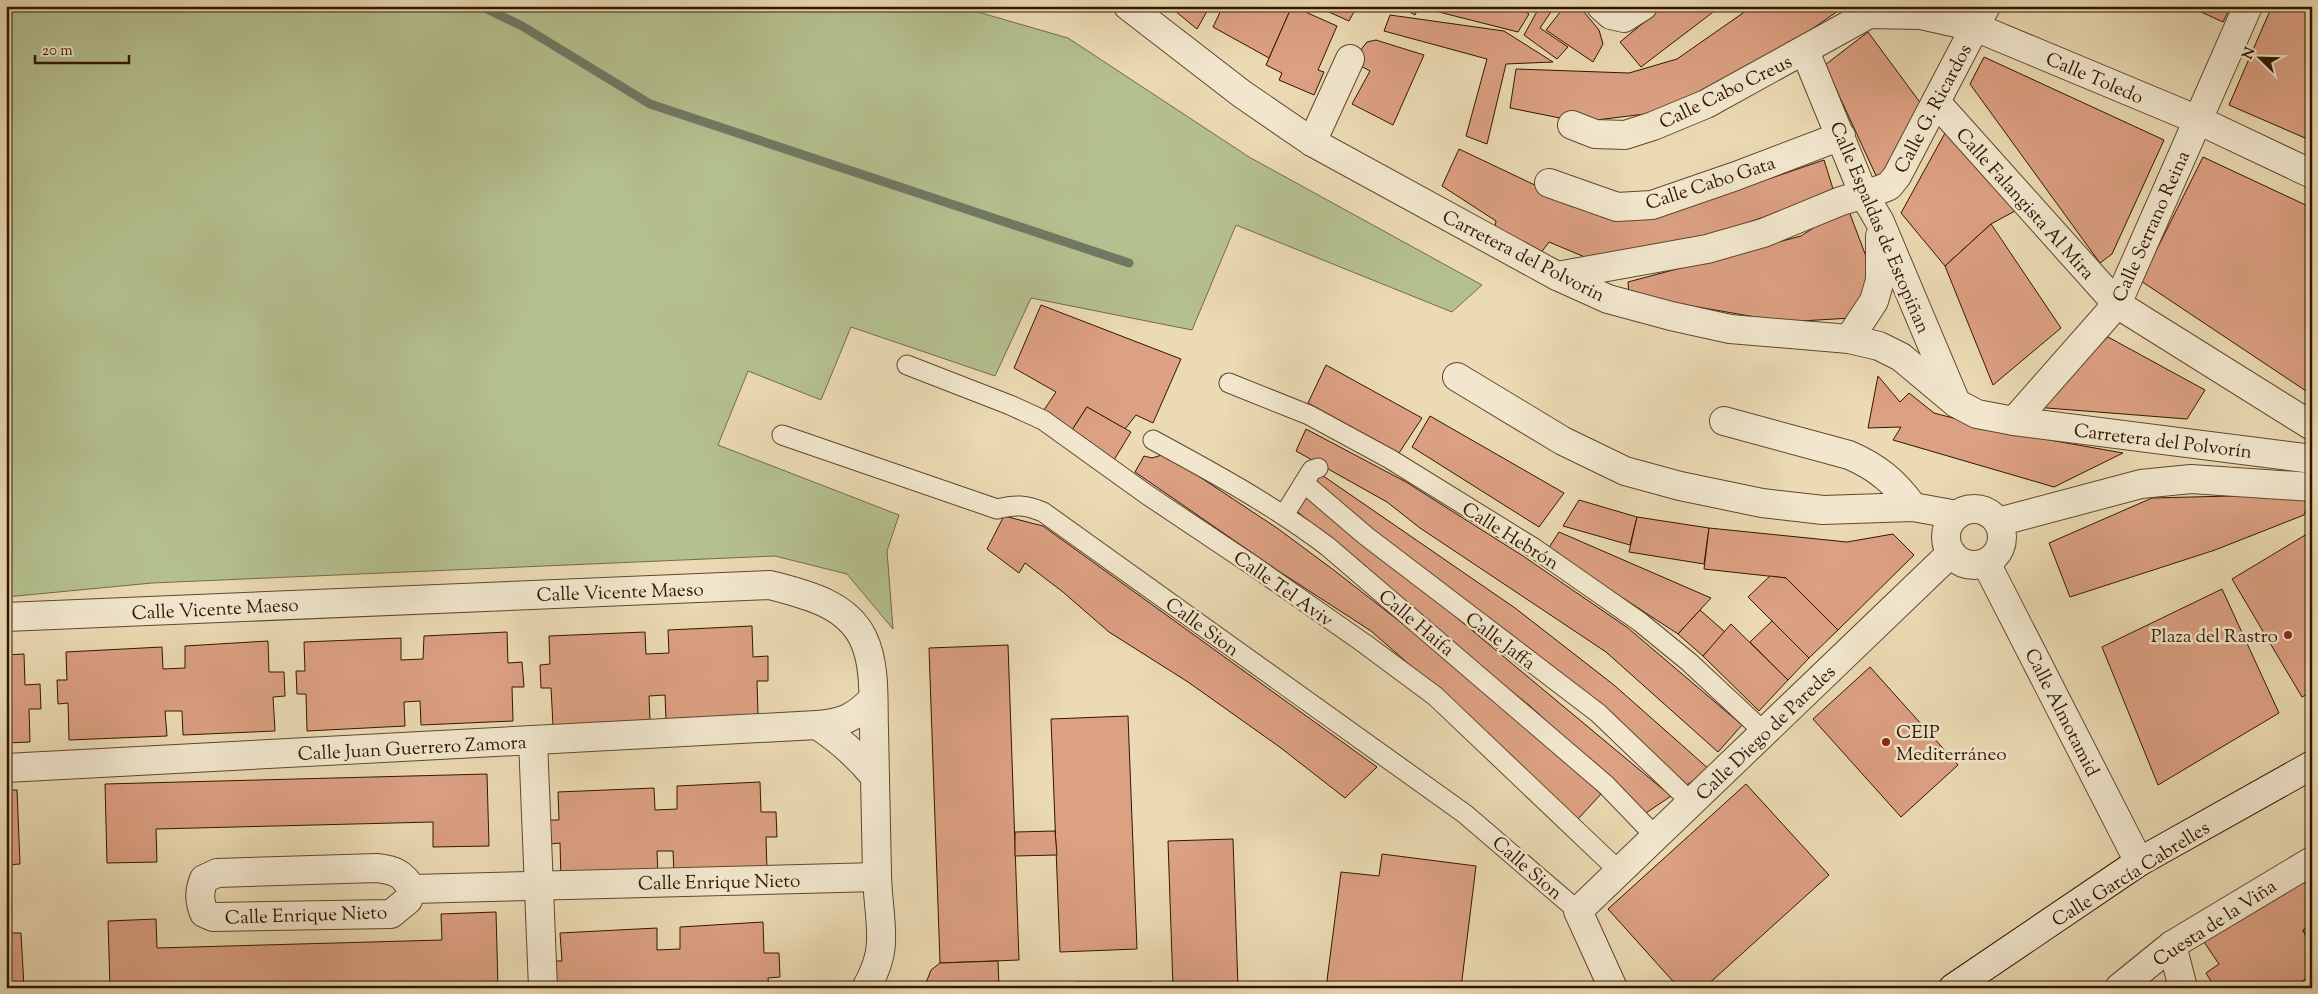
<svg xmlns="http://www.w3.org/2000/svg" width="2318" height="994" font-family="'Sorts Mill Goudy',serif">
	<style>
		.green { fill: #b5c08f; stroke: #746b48 }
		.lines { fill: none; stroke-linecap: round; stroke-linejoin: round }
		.stream { stroke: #707964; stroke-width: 9 }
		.building { fill: #dca082; stroke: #321600 }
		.service-casing { stroke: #60472d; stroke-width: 21 }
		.pedestrian-casing { stroke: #60472d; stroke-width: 30 }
		.minor-casing { stroke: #60472d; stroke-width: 30 }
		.secondary-casing { stroke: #321600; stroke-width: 30 }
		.service { stroke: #f2e7ce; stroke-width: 19 }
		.pedestrian { stroke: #f2e7ce; stroke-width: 28 }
		.minor { stroke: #f2e7ce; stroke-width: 28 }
		.secondary { stroke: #f2e7ce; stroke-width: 28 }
		.poi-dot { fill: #8f2418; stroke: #f2e7ce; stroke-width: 2 }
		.labels { text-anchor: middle; stroke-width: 5; stroke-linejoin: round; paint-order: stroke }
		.street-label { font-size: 19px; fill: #321600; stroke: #f2e7ce }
		.poi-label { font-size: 19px; fill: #321600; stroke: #f2e7ce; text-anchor: end }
	</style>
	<rect width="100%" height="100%" fill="#ebdab3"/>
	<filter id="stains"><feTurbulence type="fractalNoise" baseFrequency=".004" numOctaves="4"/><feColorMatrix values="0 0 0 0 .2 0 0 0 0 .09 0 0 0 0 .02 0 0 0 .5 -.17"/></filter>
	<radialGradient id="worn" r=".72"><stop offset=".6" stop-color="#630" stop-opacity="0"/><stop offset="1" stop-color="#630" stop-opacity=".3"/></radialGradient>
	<!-- green -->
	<path class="green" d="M6,6H957L1068,38L1249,157L1482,285L1452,312L1236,225L1192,330L1031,298L995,376L851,327L821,400L748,371L718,445L899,515L887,551L893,629L847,574L775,556L152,583L6,597Z"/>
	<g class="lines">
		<!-- stream -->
		<path class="stream" d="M481,6L522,26L650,104L1129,263"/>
	</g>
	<!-- building -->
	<g class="building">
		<path d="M1169,6H1210L1197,29Z"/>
		<path d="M1223,6H1292L1269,58L1213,27Z"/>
		<path d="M1292,6L1337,26L1318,70L1324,72L1314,95L1279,80L1282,73L1266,65Z"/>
		<path d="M1323,6H1357L1349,21L1322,9Z"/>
		<path d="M1399,6H1419L1415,15Z"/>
		<path d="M1431,6H1516L1529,14L1518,32L1431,10Z"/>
		<path d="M1540,6H1555L1540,28L1568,47L1557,59L1524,35Z"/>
		<path d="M1565,6H1579L1599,30L1603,44L1593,62L1546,30Z"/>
		<path d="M1664,6H1721L1641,67L1620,42Z"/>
		<path d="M1753,6H1834L1838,11L1786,47L1700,96L1645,114L1580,122L1510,108L1516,69L1629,73L1677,59Z"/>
		<path d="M2188,6H2231L2223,22Z"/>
		<path d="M2272,6H2312V141L2229,105Z"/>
		<path d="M1390,15L1504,31L1553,62L1506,64L1487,144L1466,136L1487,59L1384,31Z"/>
		<path d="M1868,32L1922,105L1878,180L1825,65Z"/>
		<path d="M1376,40L1424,55L1393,125L1352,104L1370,71L1352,61L1367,42Z"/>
		<path d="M1984,57L2164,140L2112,254L2100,263L1970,84Z"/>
		<path d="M1945,133L2015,211L1991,224L1945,266L1901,213Z"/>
		<path d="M1459,149L1598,215L1634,213L1710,199L1824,160L1834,192L1705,238L1599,263L1549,242L1540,254L1494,233L1496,221L1442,186Z"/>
		<path d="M2203,157L2312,208V395L2141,281Z"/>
		<path d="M1847,206L1867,259L1869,288L1851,318L1784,322L1629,295L1628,282L1801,236Z"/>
		<path d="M1991,224L2061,328L1993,385L1945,266Z"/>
		<path d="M1041,305L1181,359L1153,423L1136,415L1125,429L1087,407L1070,433L1042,413L1056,392L1014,368Z"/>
		<path d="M2108,337L2205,390L2187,419L2034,407Z"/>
		<path d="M1326,365L1422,418L1399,453L1308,403Z"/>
		<path d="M1878,376L1900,402L1909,393L1934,413L2010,433L2123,453L2054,487L1893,440L1901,427L1868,428Z"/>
		<path d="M1087,407L1131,432L1114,460L1070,433Z"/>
		<path d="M1430,416L1564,493L1539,527L1412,447Z"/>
		<path d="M1306,429L1406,482L1523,556L1628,628L1742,725L1718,752L1606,652L1420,528L1387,502L1296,451Z"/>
		<path d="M1165,454L1277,528L1335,571L1463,671L1601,794L1577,820L1467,715L1371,631L1277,570L1135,472L1144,456L1152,458Z"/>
		<path d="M1316,471L1515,608L1614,685L1710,770L1685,786L1581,694L1558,670L1543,665L1307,482Z"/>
		<path d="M1306,492L1671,796L1646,813L1530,706L1435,630L1362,563L1295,510Z"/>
		<path d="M2312,494L2304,515L2215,550L2070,597L2049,543L2152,498Z"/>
		<path d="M1579,500L1637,517L1630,545L1563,526Z"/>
		<path d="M1004,516L1043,526L1377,767L1345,798L1281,748L1188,682L1109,632L1063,592L1025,563L1019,573L987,549Z"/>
		<path d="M1637,517L1709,528L1704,564L1629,552Z"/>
		<path d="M1709,528L1847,542L1893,534L1914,555L1838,630L1786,578L1704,569Z"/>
		<path d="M2312,531V692L2302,697L2232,579Z"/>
		<path d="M1559,532L1711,598L1678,634L1548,549Z"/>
		<path d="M1770,576L1786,578L1838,630L1809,658L1748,597Z"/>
		<path d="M2222,589L2279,713L2158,785L2102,647Z"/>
		<path d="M1700,610L1725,632L1703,656L1678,634Z"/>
		<path d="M1772,621L1809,658L1788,680L1750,642Z"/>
		<path d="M1731,624L1788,680L1759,711L1703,656Z"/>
		<path d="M752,626L753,657L768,656V681H757L758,715L666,719L665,695L649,696L650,721L553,725L551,688H541L540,665L550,664L549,636L645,632L646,654L669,653L668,630Z"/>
		<path d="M507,632L508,663L522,662L524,687H512L513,721L421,725L420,701L404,702L405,726L307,731L306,694H297L296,671H305L304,642L401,638V660L423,659L424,636Z"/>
		<path d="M268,641L269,672H284L285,696L273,697L275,731L183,735L182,711H165L167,736L69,740L68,703L58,704L57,680H67L66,652L162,647L163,669L185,668V646Z"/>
		<path d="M1008,645L1019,960L940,963L929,648Z"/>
		<path d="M24,654L25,685L40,684L41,709H29L30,742L6,743V655Z"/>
		<path d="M1870,667L1958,765L1901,817L1813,719Z"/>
		<path d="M1128,716L1137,949L1060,952L1051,719Z"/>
		<path d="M487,774L489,846L433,847V822L156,829L157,862L107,863L105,784Z"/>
		<path d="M760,782L761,812H776L777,837H766L767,871L674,875L673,851H657L658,876L561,880L560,843L550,844L549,820H559L558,792L654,788L655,810L677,809V786Z"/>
		<path d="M1746,784L1829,875L1704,988H1679L1608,909Z"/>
		<path d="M6,790H17L20,864L6,865Z"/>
		<path d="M1055,831L1057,855L1015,856V832Z"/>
		<path d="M1233,839L1238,988H1173L1168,841Z"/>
		<path d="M1382,854L1476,866L1461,988H1326L1341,872L1379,876Z"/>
		<path d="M2312,875V926L2303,930L2312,949V975L2292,988H2215L2206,973L2219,964L2202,939Z"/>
		<path d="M496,912L498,988H110L108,921L156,919L157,948L442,940L441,914Z"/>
		<path d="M763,922L764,953H779L780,977L768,978L769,988H562V984H553L552,961H562L560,933L657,928V950L680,949V927Z"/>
		<path d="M2312,926V949L2303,930Z"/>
		<path d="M6,933H21L24,988H6Z"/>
		<path d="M998,961L999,988H924L931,970L940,963Z"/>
		<path d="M1075,982H1152L1153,988H1075Z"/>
	</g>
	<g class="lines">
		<defs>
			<g id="service">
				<path d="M907,365L1010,405L1043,420L1146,494L1255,567L1365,644L1435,696L1620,872"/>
				<path d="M1229,383L1309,415L1390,459L1534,548L1640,622L1689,662L1764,732"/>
				<path d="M782,435L997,509C1016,504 1026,505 1043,512L1465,814L1578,911"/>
				<path d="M1153,440C1214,473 1271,504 1327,546L1606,785L1656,837"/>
				<path d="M1304,483L1366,536L1598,713L1692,803"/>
				<path d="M1284,515L1312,470L1318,468"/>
			</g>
			<path id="pedestrian" d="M533,740L543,988"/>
			<g id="minor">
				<path d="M1128,6L1242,94L1312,142L1557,276L1608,299L1671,316L1730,329L1849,339L1879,346L1901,357L1956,403L1977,414L2014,421L2312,459"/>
				<path d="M1601,6L1611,15L1624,18L1643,6"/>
				<path d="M1805,51L1864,195L1880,222L1955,400"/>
				<path d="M1936,102L2117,304L2312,426"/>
				<path d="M1572,125L1595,134L1625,135L1653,126L1706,104L1869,14L1921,15L1975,27L2198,120L2312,174"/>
				<path d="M1312,142L1350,59"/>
				<path d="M1549,183L1617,207L1652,205L1736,176L1841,136"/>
				<path d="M1557,276L1707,249L1763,233L1841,201L1879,190L1889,186L1897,176L1986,6"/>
				<path d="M1849,339L1874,301L1880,280V236"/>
				<path d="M1457,377L1563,441L1625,471L1680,486L1762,503L1823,510L1913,507L1957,515"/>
				<path d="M1724,421L1849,455C1877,467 1895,482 1913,507"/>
				<path d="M2014,421L2117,304L2248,6"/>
				<circle cx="1974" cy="537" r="28"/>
				<path d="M1998,522L2141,484L2191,479L2312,487"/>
				<path d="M1986,563L2139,862"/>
				<path d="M6,617L770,585C804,594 846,603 863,638C876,665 873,700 874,729C875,777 876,825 877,873C877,896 882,919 881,941C881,956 874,975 866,988"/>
				<path d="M817,725C840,740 858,756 875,777"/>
				<path d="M6,768L817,725C843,723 854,718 873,699"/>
				<path d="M377,868C395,870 403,874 412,889L408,900L391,914L213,917L204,913C199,900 199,892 204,879L217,873Z"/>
				<path d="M412,889L877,877"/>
				<path d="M2172,945L2183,988"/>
				<path d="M1613,988L1578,911L1951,553"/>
				<path d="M2119,988L2172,945L2312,861"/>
			</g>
			<path id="secondary" d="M1953,988L2139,862L2312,765"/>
		</defs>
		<!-- service casing -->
		<use href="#service" class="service-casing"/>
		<!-- pedestrian casing -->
		<use href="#pedestrian" class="pedestrian-casing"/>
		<!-- minor casing -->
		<use href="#minor" class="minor-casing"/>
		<!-- secondary casing -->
		<use href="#secondary" class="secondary-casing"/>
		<!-- service -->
		<use href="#service" class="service"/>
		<!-- pedestrian -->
		<use href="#pedestrian" class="pedestrian"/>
		<!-- minor -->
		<use href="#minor" class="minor"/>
		<!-- secondary -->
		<use href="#secondary" class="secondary"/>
	</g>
	<!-- markers -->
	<g class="poi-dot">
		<circle cx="2288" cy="635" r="5"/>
		<circle cx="1886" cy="742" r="5"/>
	</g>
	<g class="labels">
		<!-- street labels -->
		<g class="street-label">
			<text transform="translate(2095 77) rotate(23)" y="7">Calle Toledo</text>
			<text transform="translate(1725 91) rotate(-26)" y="7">Calle Cabo Creus</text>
			<text transform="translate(1932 108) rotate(-62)" y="7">Calle G. Ricardos</text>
			<text transform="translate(1710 182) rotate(-18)" y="7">Calle Cabo Gata</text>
			<text transform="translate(2026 203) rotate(48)" y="7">Calle Falangista Al Mira</text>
			<text transform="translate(2150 226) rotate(-66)" y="7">Calle Serrano Reina</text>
			<text transform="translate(1881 227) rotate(67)" y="7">Calle Espaldas de Estopiñan</text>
			<text transform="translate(1524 255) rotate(27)" y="7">Carretera del Polvorin</text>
			<text transform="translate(2163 440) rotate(7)" y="7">Carretera del Polvorín</text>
			<text transform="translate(1511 535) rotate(32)" y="7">Calle Hebrón</text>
			<text transform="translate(1284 588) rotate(35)" y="7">Calle Tel Aviv</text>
			<text transform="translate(620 591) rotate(-2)" y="7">Calle Vicente Maeso</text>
			<text transform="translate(215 608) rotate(-3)" y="7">Calle Vicente Maeso</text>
			<text transform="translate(1417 622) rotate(40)" y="7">Calle Haifa</text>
			<text transform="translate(1203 626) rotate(36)" y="7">Calle Sion</text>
			<text transform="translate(1501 640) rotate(37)" y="7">Calle Jaffa</text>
			<text transform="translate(2063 712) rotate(63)" y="7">Calle Almotamid</text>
			<text transform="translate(1765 732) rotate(-44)" y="7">Calle Diego de Paredes</text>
			<text transform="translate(412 747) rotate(-3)" y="7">Calle Juan Guerrero Zamora</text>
			<text transform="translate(1528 867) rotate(41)" y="7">Calle Sion</text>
			<text transform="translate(2130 873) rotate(-32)" y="7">Calle García Cabrelles</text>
			<text transform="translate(719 881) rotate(-1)" y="7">Calle Enrique Nieto</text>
			<text transform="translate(306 914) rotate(-2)" y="7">Calle Enrique Nieto</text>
			<text transform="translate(2214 922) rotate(-33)" y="7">Cuesta de la Viña</text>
		</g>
		<!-- poi labels -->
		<g class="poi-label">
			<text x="2278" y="642">Plaza del Rastro</text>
			<text x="1896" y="738" text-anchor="start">CEIP<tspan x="1896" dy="22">Mediterráneo</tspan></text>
		</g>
	</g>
	<!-- margin -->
	<rect width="2318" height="994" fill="none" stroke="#ebdab3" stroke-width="25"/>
	<rect x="8" y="8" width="2303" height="979" fill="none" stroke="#321600" stroke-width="2.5"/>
	<rect x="12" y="12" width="2293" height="969" fill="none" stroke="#321600"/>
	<!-- north arrow -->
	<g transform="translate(2260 58) rotate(293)" stroke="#f2e7ce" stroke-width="4" paint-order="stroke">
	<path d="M0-4L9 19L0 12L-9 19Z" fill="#321600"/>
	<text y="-8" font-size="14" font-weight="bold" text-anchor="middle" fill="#321600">N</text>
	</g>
	<!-- scale -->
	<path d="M35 55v8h94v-8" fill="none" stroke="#321600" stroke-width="2.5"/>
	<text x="42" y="55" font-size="15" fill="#321600" stroke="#f2e7ce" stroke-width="4" paint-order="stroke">20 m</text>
	<rect width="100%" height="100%" filter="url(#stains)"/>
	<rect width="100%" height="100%" fill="url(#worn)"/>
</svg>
